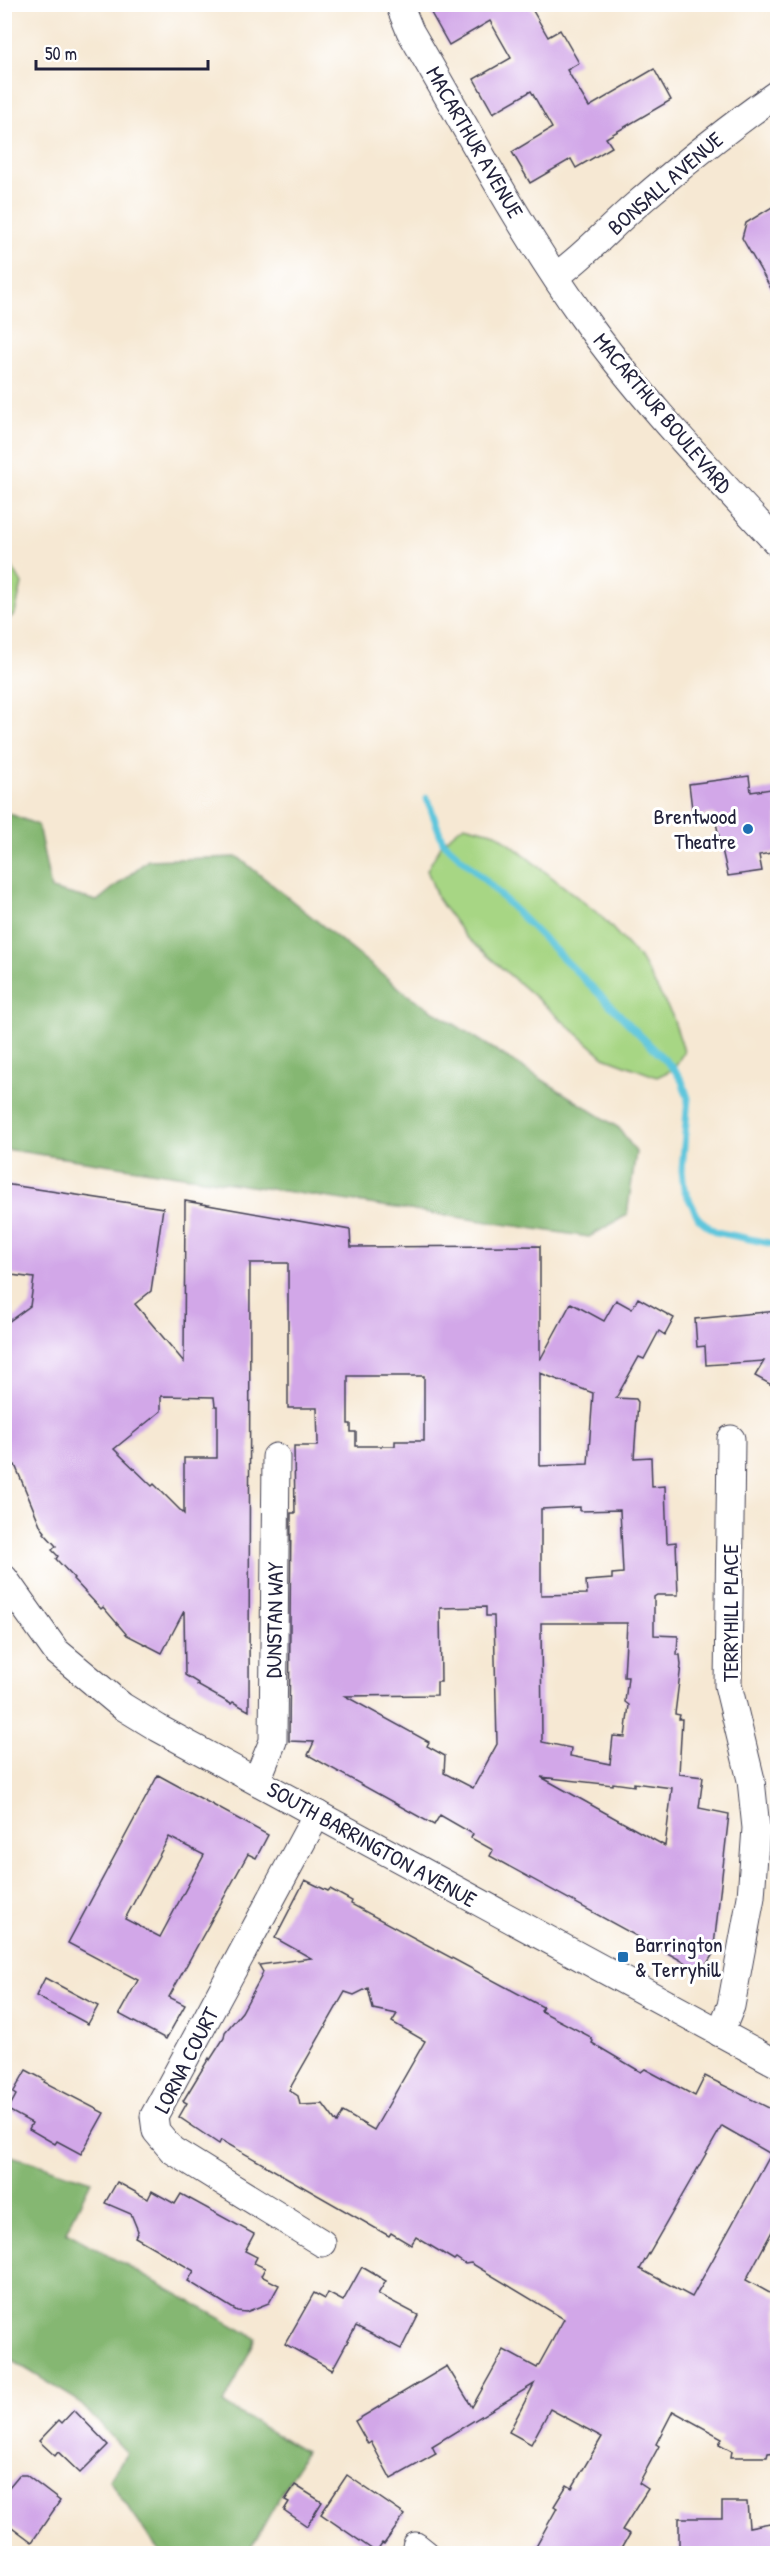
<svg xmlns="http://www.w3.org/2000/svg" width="782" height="2558" font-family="'Patrick Hand',sans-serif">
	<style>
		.green { fill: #a7d684; stroke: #647c60; stroke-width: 1.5 }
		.forest { fill: #85b772; stroke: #546c56; stroke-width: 1.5 }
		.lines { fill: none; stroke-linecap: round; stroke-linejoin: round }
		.stream { stroke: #5fc6dc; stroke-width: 7 }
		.building { fill: #d2a7e8; fill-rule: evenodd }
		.minor-casing { stroke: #424052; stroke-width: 29 }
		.minor { stroke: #fff; stroke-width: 27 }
		.poi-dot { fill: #1f6fb2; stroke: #fff; stroke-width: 2 }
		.labels { text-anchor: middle; stroke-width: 6; stroke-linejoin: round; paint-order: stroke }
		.street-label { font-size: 22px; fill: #22223b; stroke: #fff }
		.poi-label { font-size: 22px; fill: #22223b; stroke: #fff; text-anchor: end }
	</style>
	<rect width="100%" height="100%" fill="#fff"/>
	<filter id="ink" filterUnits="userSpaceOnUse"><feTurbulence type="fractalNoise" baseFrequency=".0167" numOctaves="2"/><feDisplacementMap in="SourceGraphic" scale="12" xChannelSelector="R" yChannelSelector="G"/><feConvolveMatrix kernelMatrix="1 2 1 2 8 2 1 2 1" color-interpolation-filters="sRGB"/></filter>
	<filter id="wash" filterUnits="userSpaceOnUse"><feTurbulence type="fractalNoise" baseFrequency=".008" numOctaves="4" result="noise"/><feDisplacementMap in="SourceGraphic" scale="24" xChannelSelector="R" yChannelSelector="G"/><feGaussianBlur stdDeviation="1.35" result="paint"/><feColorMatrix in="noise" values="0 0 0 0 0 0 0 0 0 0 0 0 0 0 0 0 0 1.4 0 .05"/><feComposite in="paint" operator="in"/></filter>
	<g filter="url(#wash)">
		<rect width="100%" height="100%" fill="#f6e8d3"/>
		<!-- green -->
		<g class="green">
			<path d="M5,554L22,584L15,613L5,623Z"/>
			<path d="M464,825L496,833L601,916L641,960L672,1015L684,1051L674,1069L657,1077L604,1057L465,936L438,899L427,870L443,842Z"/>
		</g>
		<!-- forest -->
		<g class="forest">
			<path d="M5,812L38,825L51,889L97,901L148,860L238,857L408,995L619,1128L636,1152L627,1215L589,1237L5,1149Z"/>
			<path d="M5,2154L91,2181L66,2232L256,2338L224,2404L305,2452L248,2553H160L109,2480L127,2453L77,2400L5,2356Z"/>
		</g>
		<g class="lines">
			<!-- stream -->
			<path class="stream" d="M427,798L443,842L483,878L674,1069L682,1081L688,1098L682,1170L684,1189L699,1219L716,1232L778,1245"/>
		</g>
		<g id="blocks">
			<!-- building -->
			<g class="building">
				<path d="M445,4H529L548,37L560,30L579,63L567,70L589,107L654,69L671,100L606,138L612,147L576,168L571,159L530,183L512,152L552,128L531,91L493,113L474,79L511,58L490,21L449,45L431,13Z"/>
				<path d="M777,204V299L742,238L746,223Z"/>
				<path d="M749,776L751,792L777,788V852L759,855L762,871L728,876L714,814L693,817L689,784Z"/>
				<path d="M4,1184L163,1208L151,1291L135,1304L184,1362L185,1201L350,1230L351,1247L540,1246V1360L571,1303L604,1321L616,1300L632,1309L638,1298L674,1318L665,1335L659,1331L644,1359L639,1357L616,1398L636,1399L638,1402L634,1458L651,1457L652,1487L665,1486L667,1543L676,1542L678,1595H657L654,1597V1635L678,1636L677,1655H680L681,1665L675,1714L680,1715L679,1719H682L679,1774L703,1777L699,1808L729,1814L713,1954L702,1972L490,1856L493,1850L471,1838L473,1834L440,1815L434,1825L308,1755L314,1742L289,1741L291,1513H295L294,1446H317L318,1443L317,1408H288V1263H250L249,1711L233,1702L231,1704L197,1685L198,1683L185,1675L184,1611L162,1653L127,1635L103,1607L101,1609L73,1579L74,1578L56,1559L58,1556L52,1550L56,1546L44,1533L45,1532L41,1527L15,1465L12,1467L4,1449V1325L30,1306L34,1278L4,1274ZM540,1373L593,1393L588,1464L540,1466ZM348,1376H424V1441H395V1446H356V1432H351V1424H348ZM161,1396L214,1397L215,1406H217V1458H184V1514L154,1484L152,1486L114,1449L161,1411ZM580,1507V1511L620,1510L623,1573L612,1574V1579L586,1581L587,1594L541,1595V1509ZM486,1607V1616H494L497,1744L473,1788L444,1773L445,1756L427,1746L429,1742L345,1696L437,1695V1682H441L440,1608ZM541,1623H627L624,1677H628L625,1702L629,1705L625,1737L613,1736L610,1764L570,1756L571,1748L542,1742ZM541,1777L613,1785V1783L634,1786V1783L672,1788L665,1846Z"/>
				<path d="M777,1311V1388L755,1376L764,1361L706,1365L705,1346L697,1347L695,1319Z"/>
				<path d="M158,1775L268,1835L256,1858L248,1854L169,1997L185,2005L166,2039L119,2014L138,1980L68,1943ZM169,1837L204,1855L160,1937L125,1919Z"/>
				<path d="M305,1880L328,1891L330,1889L352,1901L351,1904L543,2007L541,2011L589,2036L593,2041L592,2043L641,2072L645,2069L695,2096L705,2076L777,2112V2222L746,2280L777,2297V2452L768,2453L767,2457H731L732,2451L719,2444L722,2438L673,2411L656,2444L659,2446L639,2483L648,2489L622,2530L630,2534L619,2553H532L557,2508L554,2506L567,2485L572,2488L602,2437L550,2409L531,2444L509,2432L534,2384L432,2446L436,2454L391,2479L371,2442L368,2444L355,2421L447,2366L472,2407L504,2350L537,2368L564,2319L471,2263L465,2264L456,2258L454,2260L416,2237L411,2245L391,2233L389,2236L221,2140L219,2144L179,2117L187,2103L183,2101L209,2058L210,2060L224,2038L225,2032L242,2012L261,1977L263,1972L259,1965L311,1958L275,1938ZM368,1988L373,2009L397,2014L392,2022L425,2041L374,2130L343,2112L337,2123L323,2104L300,2105L298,2096L289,2090L345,1992L354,1995ZM722,2126L771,2154L692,2297L640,2269Z"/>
				<path d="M45,1978L98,2006L88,2024L36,1996Z"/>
				<path d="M26,2070L45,2080L44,2082L104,2113L81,2154L57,2141L55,2144L29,2129L32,2123L8,2110L16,2095L13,2093Z"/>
				<path d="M117,2182L148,2199L152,2191L175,2204L181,2194L254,2234L245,2251L257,2257L254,2263L265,2268L261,2276L279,2285L269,2303L246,2312L237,2311L188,2281L194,2271L135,2237L138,2231L131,2214L105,2203Z"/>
				<path d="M362,2267L386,2281L378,2294L418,2315L401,2349L356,2326L332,2370L285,2344L314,2293L325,2299L328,2293L343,2301Z"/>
				<path d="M74,2410L108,2445L80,2473L58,2452L55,2456L39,2441L59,2420L62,2423Z"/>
				<path d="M19,2475H26L60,2501L32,2542L4,2521V2493Z"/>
				<path d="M347,2475L405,2515L384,2544L382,2543L376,2552L321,2514Z"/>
				<path d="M295,2485L322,2502L307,2526L284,2510L289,2502L285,2500Z"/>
				<path d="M722,2502H747L749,2527L770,2523L777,2529V2553H679V2518H722Z"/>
			</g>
		</g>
	</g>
	<g filter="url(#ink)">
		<use href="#blocks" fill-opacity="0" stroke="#424052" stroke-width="1.5"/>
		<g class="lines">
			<defs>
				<g id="minor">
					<path d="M399,4L410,31C466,127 518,226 582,316C640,398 710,470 778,544"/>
					<path d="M556,276C586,255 609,228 636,205C681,166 728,128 778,93"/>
					<path d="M4,1578L56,1651L122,1706L158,1728L778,2064"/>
					<path d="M257,1780L273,1741L276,1457"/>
					<path d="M317,1814L154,2116L156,2131L172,2150L322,2243"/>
					<path d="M720,2033L731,2006L751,1897L756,1828L751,1780L728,1685L731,1439"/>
					<path d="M416,2546L426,2554"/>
				</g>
			</defs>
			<!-- minor casing -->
			<use href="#minor" class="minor-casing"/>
			<!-- minor -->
			<use href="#minor" class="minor"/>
		</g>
	</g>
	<!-- markers -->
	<g class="poi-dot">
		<circle cx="748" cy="829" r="6"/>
		<rect x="617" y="1951" width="12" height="12" rx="3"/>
	</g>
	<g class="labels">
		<!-- street labels -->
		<g class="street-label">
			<text transform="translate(475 142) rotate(60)" y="8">MACARTHUR AVENUE</text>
			<text transform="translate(665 183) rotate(-41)" y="8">BONSALL AVENUE</text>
			<text transform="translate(663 413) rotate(50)" y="8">MACARTHUR BOULEVARD</text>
			<text transform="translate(730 1613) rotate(-90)" y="8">TERRYHILL PLACE</text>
			<text transform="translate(274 1620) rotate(-89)" y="8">DUNSTAN WAY</text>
			<text transform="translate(372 1844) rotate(29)" y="8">SOUTH BARRINGTON AVENUE</text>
			<text transform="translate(186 2060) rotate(-63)" y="8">LORNA COURT</text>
		</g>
		<!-- poi labels -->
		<g class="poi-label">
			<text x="736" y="824">Brentwood<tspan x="736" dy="25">Theatre</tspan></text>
			<text x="635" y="1952" text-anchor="start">Barrington<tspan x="635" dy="25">&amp; Terryhill</tspan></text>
		</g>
	</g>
	<!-- margin -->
	<rect width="782" height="2558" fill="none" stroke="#fff" stroke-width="24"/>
	<!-- scale -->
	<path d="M36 60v9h172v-9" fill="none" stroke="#22223b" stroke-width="3"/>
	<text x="45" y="60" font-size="18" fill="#22223b" stroke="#ffffff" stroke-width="4.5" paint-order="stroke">50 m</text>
</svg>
